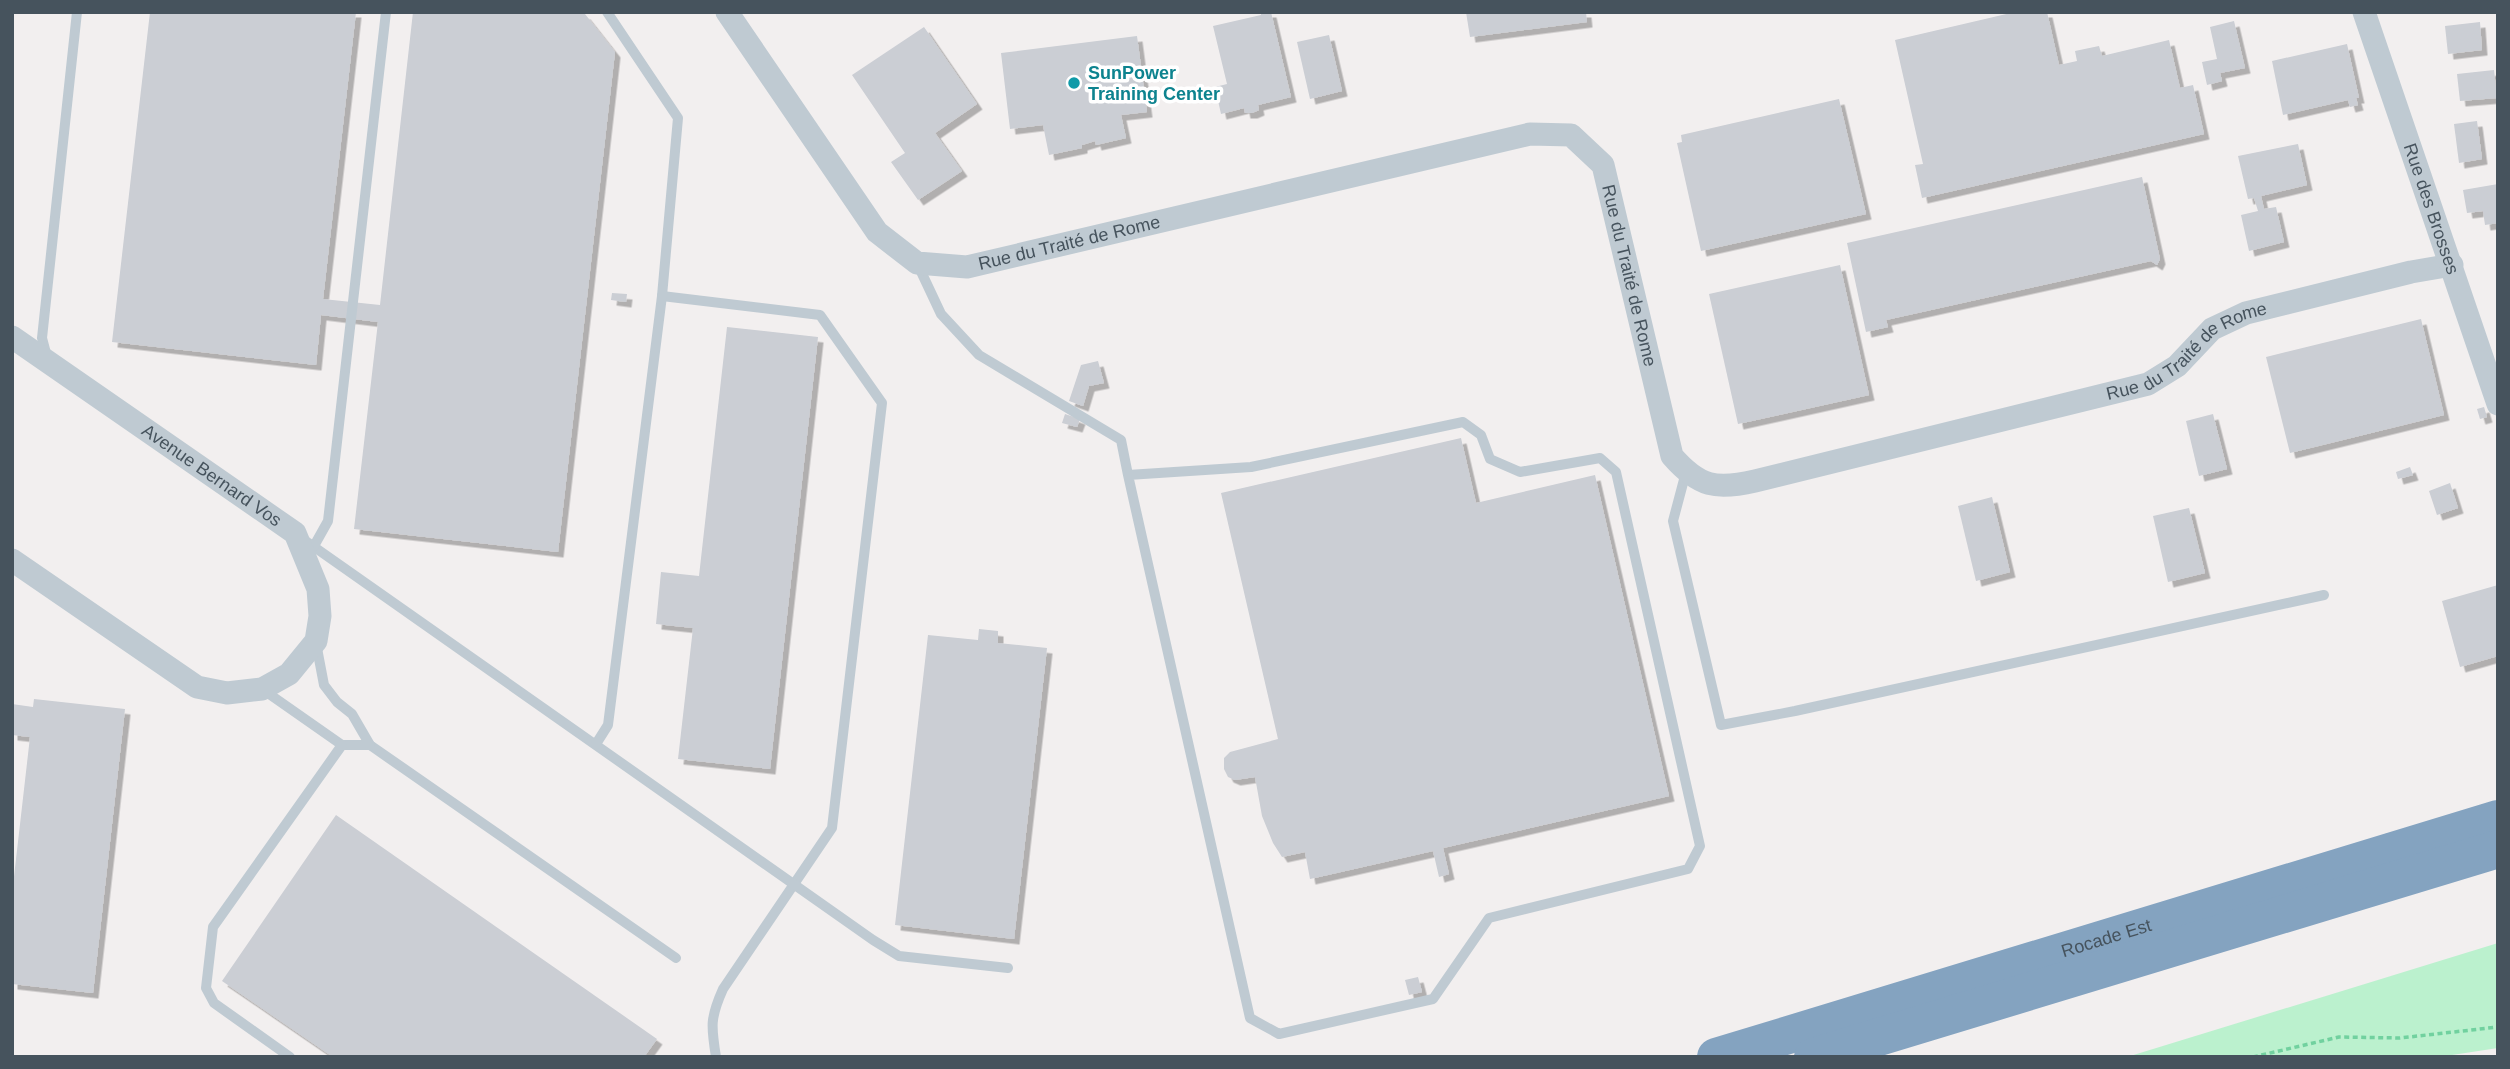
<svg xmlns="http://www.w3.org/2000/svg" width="2510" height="1069" font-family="Arial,sans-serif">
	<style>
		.green { fill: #bbf1ce }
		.building { fill: #cbced4; filter: url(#shadow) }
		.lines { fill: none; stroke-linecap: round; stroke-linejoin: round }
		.path { stroke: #71d19f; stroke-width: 3.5; stroke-dasharray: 5 3.5; stroke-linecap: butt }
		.lane { stroke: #bfcad2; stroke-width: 10 }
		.street { stroke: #bfcad2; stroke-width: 23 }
		.highway { stroke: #84a3c0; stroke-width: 38 }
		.culture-dot { fill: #0f9aa8; stroke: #fff; stroke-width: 2.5 }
		.labels { text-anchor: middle; stroke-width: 7; stroke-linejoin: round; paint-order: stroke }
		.culture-label { font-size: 18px; font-weight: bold; fill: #0d838f; stroke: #fff; text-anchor: start }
		.street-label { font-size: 18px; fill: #46535d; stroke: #fff }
	</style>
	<defs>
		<filter id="shadow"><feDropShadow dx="5.5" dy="5.5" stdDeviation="0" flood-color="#0004"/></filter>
	</defs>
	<rect width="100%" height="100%" fill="#f2efef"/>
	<!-- green -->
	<path class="green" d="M2498,943V1048L2439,1057H2127Z"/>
	<!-- building -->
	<g class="building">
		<path d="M150,12H356L323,299L380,305L413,12H567L585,14L615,52L558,552L354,529L378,322L321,315L316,365L112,342Z"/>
		<path d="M1261,12H1271L1291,97L1258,105L1259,110L1252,113H1245L1244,108L1221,114L1215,87L1227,84L1213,26L1261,15Z"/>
		<path d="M1466,12H1586L1587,22L1470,37Z"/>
		<path d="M2015,12H2047L2059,65L2077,61L2075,51L2099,46L2102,56L2169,40L2180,88L2193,85L2204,134L1922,198L1915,165L1923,164L1895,40Z"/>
		<path d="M2234,21L2245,68L2220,73L2222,81L2207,85L2202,62L2217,59L2210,27Z"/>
		<path d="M2480,22L2482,50L2448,54L2445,26Z"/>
		<path d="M924,27L977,104L935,133L962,171L918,200L891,162L905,153L852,75Z"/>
		<path d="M1329,35L1342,91L1310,99L1297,42Z"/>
		<path d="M1137,36L1147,112L1121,115L1126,138L1096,145L1095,141L1082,145V148L1049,155L1043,125L1010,129L1001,53Z"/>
		<path d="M2347,44L2359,98H2356L2358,105L2350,107L2348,100L2283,115L2272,61Z"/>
		<path d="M2494,70L2497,98L2460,101L2457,74Z"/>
		<path d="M1839,99L1866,214L1701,251L1677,143L1682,142L1681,135Z"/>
		<path d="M2477,121L2482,159L2459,163L2454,124Z"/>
		<path d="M2298,144L2307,185L2261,196L2264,209L2276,207L2284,242L2249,251L2241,215L2258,211L2254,198L2248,199L2238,156Z"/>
		<path d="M2142,177L2160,259L2157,265L2151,261L1886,320L1888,327L1866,332L1847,243Z"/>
		<path d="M2498,184V223L2485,225L2483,211L2467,213L2463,190Z"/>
		<path d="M1840,265L1869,395L1738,424L1709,294Z"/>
		<path d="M612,293L627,294L626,302L611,300Z"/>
		<path d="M2421,319L2444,415L2290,453L2266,357Z"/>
		<path d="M727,327L818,337L770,769L678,759L693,628L656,624L661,572L699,576Z"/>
		<path d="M1098,361L1104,383L1089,386L1083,406L1069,401L1081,365Z"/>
		<path d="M2484,407L2487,417L2480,419L2477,409Z"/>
		<path d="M1065,414L1080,419L1077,427L1062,423Z"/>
		<path d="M2213,414L2227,469L2199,476L2186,421Z"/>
		<path d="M1461,438L1476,503L1595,475L1669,796L1443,848L1449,874L1439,877L1433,851L1310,879L1305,852L1282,857L1273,843L1262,816L1255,777L1235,780L1228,777L1224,769V758L1230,752L1278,739L1221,493Z"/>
		<path d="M2410,467L2413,475L2398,479L2396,472Z"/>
		<path d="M2450,483L2458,508L2437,515L2429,491Z"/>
		<path d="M1992,497L2010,572L1976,581L1958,506Z"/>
		<path d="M2189,508L2205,573L2168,582L2153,516Z"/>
		<path d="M2498,585V656L2460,667L2442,601Z"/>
		<path d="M979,629L998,631V643L1047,648L1014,939L895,925L928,635L978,640Z"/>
		<path d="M34,699L125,709L93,993L12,984V894L30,737L12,735V704L33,707Z"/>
		<path d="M336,815L657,1039L644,1057H333L222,981Z"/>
		<path d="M1418,977L1422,992L1409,995L1405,980Z"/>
	</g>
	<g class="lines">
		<!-- path -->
		<path class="path" d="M2253,1057L2339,1037L2400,1038L2498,1027"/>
		<!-- lane -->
		<g class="lane">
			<path d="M917,263L941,314L979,355L1121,440L1128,475L1250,1018L1279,1034L1433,999L1489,918L1688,869L1700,846L1616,472L1600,458L1520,472L1490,459L1481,435L1463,422L1251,467L1128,475"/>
			<path d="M662,296L820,315L882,403L832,828L723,989C710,1018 711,1026 716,1057"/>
			<path d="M47,357L42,338L77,12"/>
			<path d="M1686,472L1673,521L1721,725L1795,711L2324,595"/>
			<path d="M300,537L873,940L899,956L1008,968"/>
			<path d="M314,546L328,521L386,12"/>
			<path d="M316,643L324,685L337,702L352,714L370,745L676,958"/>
			<path d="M262,689L342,745H370"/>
			<path d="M596,744L608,725L662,296L678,118L607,12"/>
			<path d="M290,1057L214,1003L206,988L213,927L342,745"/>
		</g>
		<!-- street -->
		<g class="street">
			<path id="s1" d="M727,12L877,232L917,263L967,267L1530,134L1571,135L1603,165L1672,456C1699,487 1716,490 1755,481L2148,384L2177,366L2212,329L2246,313L2411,272L2452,265"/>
			<path id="s2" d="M2364,12L2498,404"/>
			<path id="s3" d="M12,337L295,533L318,589L320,616L316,641L289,674L262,689L227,693L197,687L12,560"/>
		</g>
		<!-- highway -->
		<g class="highway">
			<path id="s4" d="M1716,1057L2498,819"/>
			<path d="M1813,1057L2498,849"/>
		</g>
	</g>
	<!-- markers -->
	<circle class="culture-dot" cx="1074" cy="83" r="7"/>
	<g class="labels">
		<!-- culture labels -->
		<g class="culture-label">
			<text x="1088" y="79">SunPower<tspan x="1088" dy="21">Training Center</tspan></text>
		</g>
		<!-- street labels -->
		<g class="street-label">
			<text dy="6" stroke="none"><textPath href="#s2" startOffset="208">Rue des Brosses</textPath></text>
			<text dy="6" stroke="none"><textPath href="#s1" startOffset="472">Rue du Traité de Rome</textPath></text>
			<text dy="6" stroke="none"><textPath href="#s1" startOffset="1144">Rue du Traité de Rome</textPath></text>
			<text dy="6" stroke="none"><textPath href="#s1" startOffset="1878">Rue du Traité de Rome</textPath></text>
			<text dy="6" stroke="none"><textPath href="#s3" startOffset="243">Avenue Bernard Vos</textPath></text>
			<text dy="6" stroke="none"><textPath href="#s4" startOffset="408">Rocade Est</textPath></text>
		</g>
	</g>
	<!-- border -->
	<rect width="2510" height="1069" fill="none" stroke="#46535d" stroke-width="28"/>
</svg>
